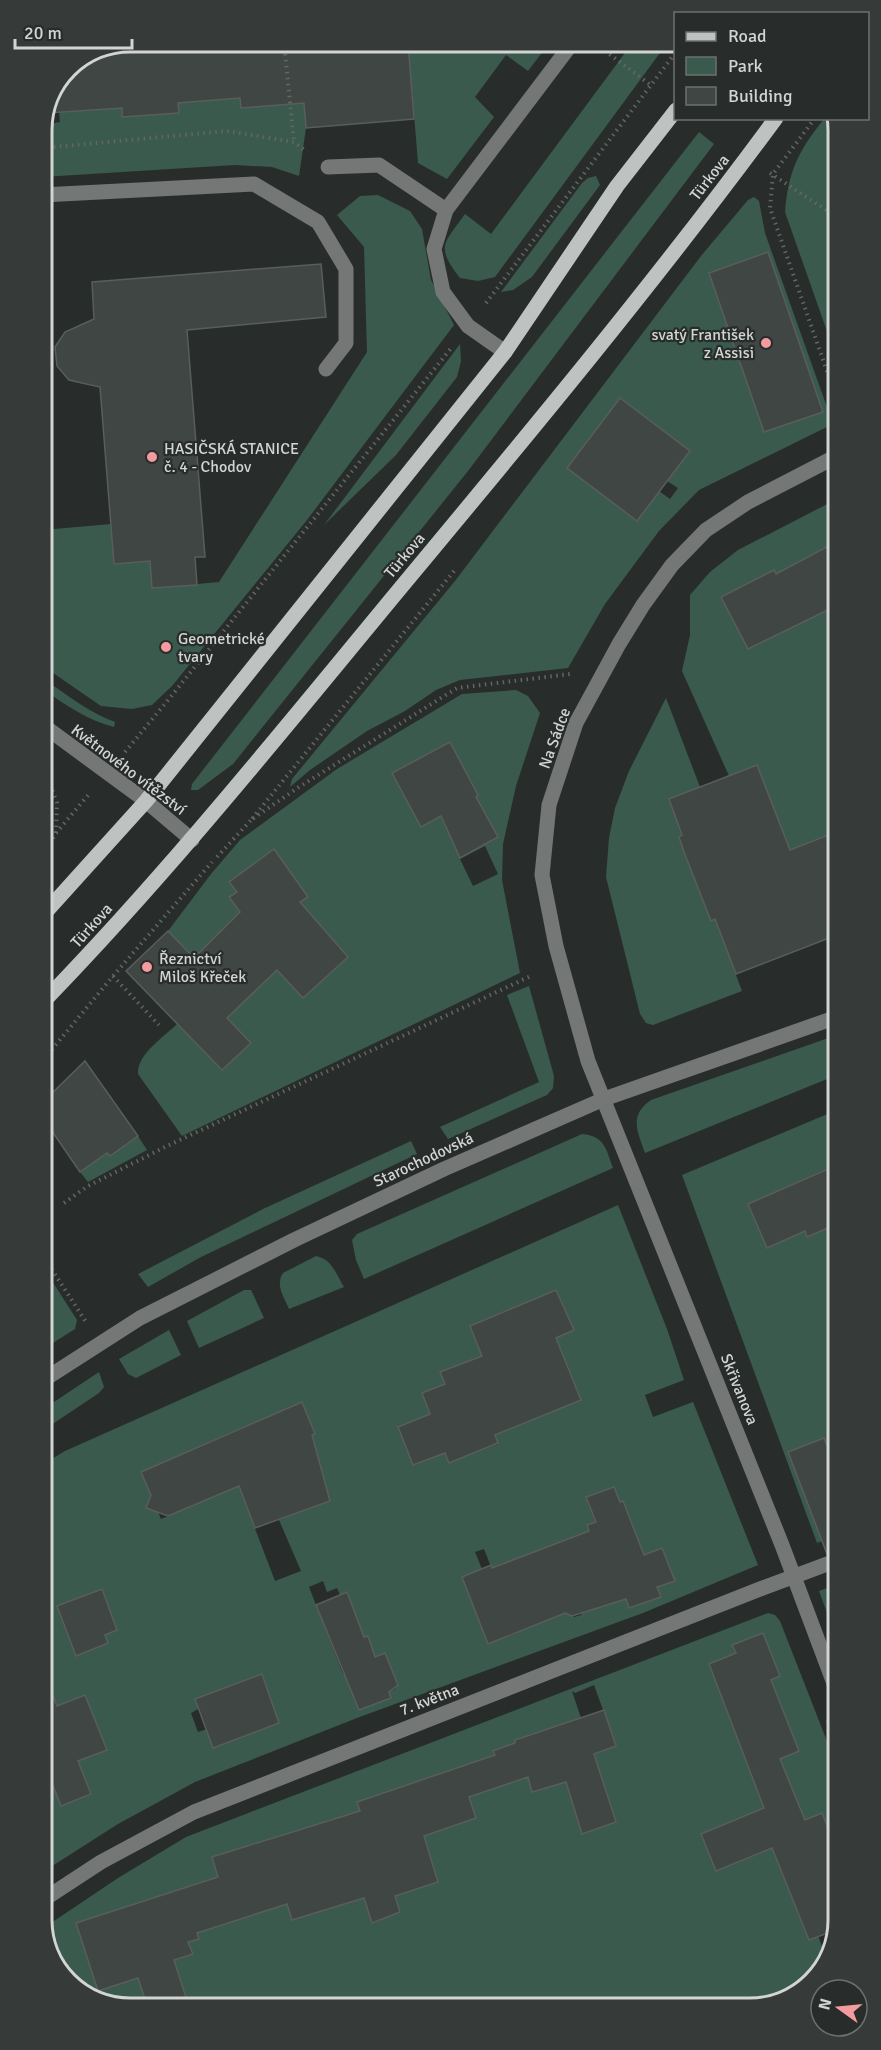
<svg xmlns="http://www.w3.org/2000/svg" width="881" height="2050" font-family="Signika,sans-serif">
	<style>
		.green { fill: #3a5a4d; fill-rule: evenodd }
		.building { fill: #404643; stroke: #595e5c; stroke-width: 1.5 }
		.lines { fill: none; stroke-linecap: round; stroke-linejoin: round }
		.path { stroke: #626665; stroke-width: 4; stroke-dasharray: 1.5 4.5; stroke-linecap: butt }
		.minor { stroke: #757776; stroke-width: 15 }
		.major { stroke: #bec3c1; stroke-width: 15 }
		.poi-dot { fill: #f49b9f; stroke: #282d2b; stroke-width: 2 }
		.labels { text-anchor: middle; stroke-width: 4.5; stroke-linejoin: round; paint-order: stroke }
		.street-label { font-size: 16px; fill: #d2d5d4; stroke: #282d2b }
		.poi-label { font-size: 16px; fill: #d2d5d4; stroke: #282d2b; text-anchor: start }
		.rim { fill: none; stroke: #d2d5d4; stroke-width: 3 }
	</style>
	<rect width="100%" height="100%" fill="#282d2b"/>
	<!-- green -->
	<g class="green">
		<path d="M300,42L306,128L299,176L272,167L235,165L42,177V125L60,122L59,112L122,108V117L178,103L240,98L241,108Z"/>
		<path d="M408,42H547V46L528,71L506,55L475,97L494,117L447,179L418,163Z"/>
		<path d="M633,42H668L495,277L478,281L460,278C435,246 444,244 465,214L491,234Z"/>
		<path d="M824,119H834L835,354L785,212C788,171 799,150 824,119Z"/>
		<path d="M699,132L714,144L468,471L233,764L198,790H191L192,784Z"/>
		<path d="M596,176L600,185L532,277L513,290L501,292L582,183L588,178Z"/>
		<path d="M378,195L410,211L422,229L431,280L454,325L307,520L172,686L152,705L132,709L101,706L43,666V530L111,524L114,564L150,561L152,588L219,582L367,352L364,247L337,215L360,196Z"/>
		<path d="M754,197L759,201L765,233L833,424L699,490L659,531L605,604L568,668L460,680L436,690L405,711L367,731L310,770L290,787L292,779L455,581L701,256L748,200ZM768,252L822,412L764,432L709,273ZM620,398L689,451L667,481L678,488L670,499L659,491L568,468Z"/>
		<path d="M460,344L461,361L457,377L396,455L324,525Z"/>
		<path d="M835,500L836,832L790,850L729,776L682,671L690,635V595L710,572L738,550ZM774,570L801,623L748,649L722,597Z"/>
		<path d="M44,679C67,695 88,712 115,722L114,727C87,720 66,705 44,690Z"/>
		<path d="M516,690L528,696L540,713L516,786L503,844L502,880L520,973L182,1136L138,1074C137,1054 164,1037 177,1024L222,1070L251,1043L227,1018L194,958L168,931L211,874L240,840L337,769L462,694ZM450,742L478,795L476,797L498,837L463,857L440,816L421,827L392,774ZM485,846L498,874L473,886L460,859ZM274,849L308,897L237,892L229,882ZM329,935L348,957L303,998L297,992L288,968Z"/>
		<path d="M666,698L700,787L669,800L682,835L679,837L715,919L742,991L653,1025L646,1023L640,1014L606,877L609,838L615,808L629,771Z"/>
		<path d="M529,986L554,1076L553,1088L547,1095L448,1139L440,1127L539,1082L507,995Z"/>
		<path d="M837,1035V1075L645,1153C638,1132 628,1116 651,1100Z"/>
		<path d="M837,1110V1164L748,1204L767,1248L805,1231L807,1236L815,1226L837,1216L838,1450L830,1453L823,1438L788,1452L819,1533L838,1526V1535L817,1543L682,1175Z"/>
		<path d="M582,1134C605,1136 606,1149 613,1168L364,1279L356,1260L352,1240L357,1234Z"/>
		<path d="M138,1136L147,1150L88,1182L80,1172L107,1153L110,1156Z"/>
		<path d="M411,1141L417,1154L201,1257L148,1287L138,1274L263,1209Z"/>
		<path d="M618,1205L667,1329L684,1380L645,1395L653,1417L693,1402L758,1565L643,1613L357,1718L195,1782L118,1824L46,1870V1780L50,1778L61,1806L90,1795L78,1761L106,1750L85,1695L46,1710L45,1463L65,1451ZM556,1290L574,1330L556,1338L581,1400L494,1433L498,1444L449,1463L445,1453L413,1465L398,1427L430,1414L422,1393L445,1384L440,1372L501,1404L470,1326ZM302,1402L315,1434L299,1441L330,1501L279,1520L301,1571L275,1581L233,1471L219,1478L204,1444ZM141,1472L218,1495L161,1519L158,1512L148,1502L151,1495ZM614,1487L616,1493L614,1504L623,1501L644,1555L674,1581L657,1587L660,1597L630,1608L586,1498ZM588,1524L617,1602L585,1607L581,1615L574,1617L567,1612L589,1531ZM484,1549L517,1633L488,1644L462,1577L482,1569L475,1552ZM323,1581L327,1592L337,1588L340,1595L347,1592L358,1622L356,1640L367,1636L375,1657L385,1653L398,1685L395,1687V1689L389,1692L391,1698L343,1674L309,1587ZM102,1589L117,1630L105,1635L107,1643L76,1656L57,1606ZM262,1674L279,1723L213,1748L207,1729L198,1732L191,1713Z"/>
		<path d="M316,1256C332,1259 336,1274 344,1287L289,1309C284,1297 275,1285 283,1273Z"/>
		<path d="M45,1270L77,1320L75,1329L45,1348V1310L49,1307L45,1301Z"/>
		<path d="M244,1290H251L264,1318L199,1348L187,1321Z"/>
		<path d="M169,1330L181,1355L136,1378L128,1374L119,1359Z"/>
		<path d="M99,1372L104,1387L99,1393L45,1429V1408Z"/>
		<path d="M838,1584V1643L819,1591Z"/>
		<path d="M768,1613L775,1615L780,1621L839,1772V1855L822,1813L794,1824L727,1823L701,1834L716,1871L772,1848L809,1940L818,1936L822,1946L831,1943L821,1973L779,2003L189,2007L180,1980L140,1983L148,2008H124L76,1990L47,1948V1927L54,1921L118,1878L186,1837ZM763,1633L780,1676L771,1680L799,1751L780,1759L753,1780L709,1664L736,1653L732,1645ZM594,1685L616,1746L594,1754L604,1791L606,1790L616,1822L582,1834L562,1770L555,1785L533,1792L528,1777L504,1785L494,1751L515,1743V1740L581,1718L572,1691L575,1693ZM459,1768L476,1818L424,1836L438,1882L411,1890L373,1853L357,1802ZM346,1842L400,1912L372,1923L364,1898L292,1920L283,1890ZM182,1889L198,1939L188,1942L192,1954L161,1965L137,1978L98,1991L76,1923Z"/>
	</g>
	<!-- building -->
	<g class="building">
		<path d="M130,42H408L414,119L306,128L304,103L241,108L240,98L178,103L179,113L122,117V108L47,113L68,68Z"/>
		<path d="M768,252L823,412L764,432L709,273Z"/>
		<path d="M321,264L326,317L187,330L205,557H195L197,585L152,588L150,561L114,564L100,387L69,380L57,366L55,347L65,332L94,319L92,282Z"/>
		<path d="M620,398L690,451L637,521L567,468Z"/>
		<path d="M836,542V606L748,649L721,597L774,570L776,574Z"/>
		<path d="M450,742L478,795L476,797L498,837L460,858L441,816L421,827L392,773Z"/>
		<path d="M757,765L790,850L836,832L837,935L736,974L715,919L711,921L684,852L679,837L682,835L669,799Z"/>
		<path d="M274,849L308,897L300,902L348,957L303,998L277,970L227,1018L251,1043L222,1070L126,971L168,931L194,958L240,912L229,897L237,892L229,882Z"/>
		<path d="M85,1061L138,1136L110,1156L107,1153L80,1172L45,1121V1100Z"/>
		<path d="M837,1165V1224L807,1237L805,1231L767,1248L748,1204Z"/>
		<path d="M556,1290L574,1330L556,1338L581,1400L495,1435L498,1443L449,1463L445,1453L413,1465L398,1427L430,1414L422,1393L445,1384L440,1372L482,1356L470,1326Z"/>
		<path d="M302,1402L315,1434L312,1435L330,1501L255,1528L239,1486L168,1516L146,1508L151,1495L141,1472Z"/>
		<path d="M824,1438L830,1453L838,1450V1550L827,1554L788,1452Z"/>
		<path d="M614,1487L620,1502L623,1501L644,1555L662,1548L675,1581L657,1587L661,1597L629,1608L626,1599L572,1616L565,1613L488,1644L462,1577L491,1565L492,1568L589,1531L587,1525L596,1522L586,1497Z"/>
		<path d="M102,1589L117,1630L105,1635L108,1643L76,1656L57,1606Z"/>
		<path d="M347,1592L364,1637L368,1636L375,1657L385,1653L398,1685L389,1692L391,1698L359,1710L316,1605Z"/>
		<path d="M763,1633L780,1676L771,1680L799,1751L780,1759L805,1820L822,1813L839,1855V1920L836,1930L809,1940L772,1848L716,1871L701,1834L764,1808L709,1664L736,1653L732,1645Z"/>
		<path d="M262,1674L279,1723L213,1748L195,1699Z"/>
		<path d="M49,1684L57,1706L85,1695L107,1750L78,1761L91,1794L61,1806L48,1773L46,1774V1685Z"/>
		<path d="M604,1710L616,1746L594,1754L616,1822L582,1834L566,1782L532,1792L528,1777L469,1797L476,1818L424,1836L438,1882L395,1896L400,1912L372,1923L364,1898L292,1920L287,1904L197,1933L199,1939L188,1942L193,1954L174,1960L189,2007L148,2008L138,1978L98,1991L76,1923L218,1877L212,1857L360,1811L357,1802L495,1755L493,1751L515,1743V1740Z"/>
	</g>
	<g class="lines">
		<!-- path -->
		<g class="path">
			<path d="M284,42L294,142"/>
			<path d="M600,47L652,86"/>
			<path d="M815,118L773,174L770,208L835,394"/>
			<path d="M42,148L227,131L294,142L307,152"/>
			<path d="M770,173L835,216"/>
			<path d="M486,303L676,52"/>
			<path d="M454,571L251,820L299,787L457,688L570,674"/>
			<path d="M125,752L169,699L452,347"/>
			<path d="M44,768L57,803L56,833L44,854"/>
			<path d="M56,833L89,794"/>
			<path d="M217,857L251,820"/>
			<path d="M113,976L159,1025"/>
			<path d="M44,1059L113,976L212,862"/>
			<path d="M64,1203L88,1186L167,1146L533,975"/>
			<path d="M45,1259L86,1322"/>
			<path d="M828,1720L839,1748"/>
		</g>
		<!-- minor -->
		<g class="minor">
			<path d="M328,167L379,165L446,210"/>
			<path d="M42,195L254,184L318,222L346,269V343L326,369"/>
			<path d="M505,352L468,326L443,292L434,249L446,210L573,42"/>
			<path d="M835,457L748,502L706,530L672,565L643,605L619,644L576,723L549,805L542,875L556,946L588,1061L782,1545L838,1694"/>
			<path d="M44,726L146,801L192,840"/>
			<path d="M45,1379L140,1318L294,1240L444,1169L604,1099L837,1017"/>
			<path d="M46,1898L101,1862L194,1812L760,1589L838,1560"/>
		</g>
		<!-- major -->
		<g class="major">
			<path d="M44,914L146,801L505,352L617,186L676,110"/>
			<path d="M44,1001C170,871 283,730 398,591C527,436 656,281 776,118"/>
		</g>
	</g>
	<!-- markers -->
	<g class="poi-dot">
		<circle cx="766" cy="343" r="6"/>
		<circle cx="152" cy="457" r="6"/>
		<circle cx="166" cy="647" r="6"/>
		<circle cx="147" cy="967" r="6"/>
	</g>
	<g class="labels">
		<!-- street labels -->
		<g class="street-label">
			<text transform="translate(709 177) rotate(-52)" y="6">Türkova</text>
			<text transform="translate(404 555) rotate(-50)" y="6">Türkova</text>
			<text transform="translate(554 738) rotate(-70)" y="6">Na Sádce</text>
			<text transform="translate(129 769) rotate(37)" y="6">Květnového vítězství</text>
			<text transform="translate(91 925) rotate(-48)" y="6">Türkova</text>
			<text transform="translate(423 1159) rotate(-25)" y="6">Starochodovská</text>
			<text transform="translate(740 1389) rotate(68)" y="6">Skřivanova</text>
			<text transform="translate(429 1699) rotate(-21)" y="6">7. května</text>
		</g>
		<!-- poi labels -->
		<g class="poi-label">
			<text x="754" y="340" text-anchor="end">svatý František<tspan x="754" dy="18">z Assisi</tspan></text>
			<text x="164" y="454">HASIČSKÁ STANICE<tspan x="164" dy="18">č. 4 - Chodov</tspan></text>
			<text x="178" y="644">Geometrické<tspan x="178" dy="18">tvary</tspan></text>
			<text x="159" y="964">Řeznictví<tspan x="159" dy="18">Miloš Křeček</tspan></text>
		</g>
	</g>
	<!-- crop -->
	<path d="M0 0H881V2050H0ZM130 52H750A78 78 0 0 1 828 130V1920A78 78 0 0 1 750 1998H130A78 78 0 0 1 52 1920V130A78 78 0 0 1 130 52Z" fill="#363a39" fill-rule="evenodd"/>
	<path class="rim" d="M130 52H750A78 78 0 0 1 828 130V1920A78 78 0 0 1 750 1998H130A78 78 0 0 1 52 1920V130A78 78 0 0 1 130 52Z"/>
	<!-- legend -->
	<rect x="674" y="12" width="195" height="108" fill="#282d2b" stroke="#6c706f" stroke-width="1.5"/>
	<rect x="686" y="32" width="30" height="9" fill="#bec3c1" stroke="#6c706f" stroke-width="1.5"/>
	<text x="728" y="42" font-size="18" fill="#d2d5d4">Road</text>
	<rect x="686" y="57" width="30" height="18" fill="#3a5a4d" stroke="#6c706f" stroke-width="1.5"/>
	<text x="728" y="72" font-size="18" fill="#d2d5d4">Park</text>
	<rect x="686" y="87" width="30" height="18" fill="#404643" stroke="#6c706f" stroke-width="1.5"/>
	<text x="728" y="102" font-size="18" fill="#d2d5d4">Building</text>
	<!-- north arrow -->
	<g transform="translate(839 2008) rotate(285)"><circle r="28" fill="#282d2b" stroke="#6c706f" stroke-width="1.5"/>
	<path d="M0-4.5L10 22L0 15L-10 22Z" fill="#f49b9f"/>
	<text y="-9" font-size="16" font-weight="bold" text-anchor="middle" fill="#d2d5d4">N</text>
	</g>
	<!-- scale -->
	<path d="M15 39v9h117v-9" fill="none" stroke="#d2d5d4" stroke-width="3"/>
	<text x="24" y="39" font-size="18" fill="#d2d5d4" stroke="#282d2b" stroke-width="4.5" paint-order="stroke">20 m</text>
</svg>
